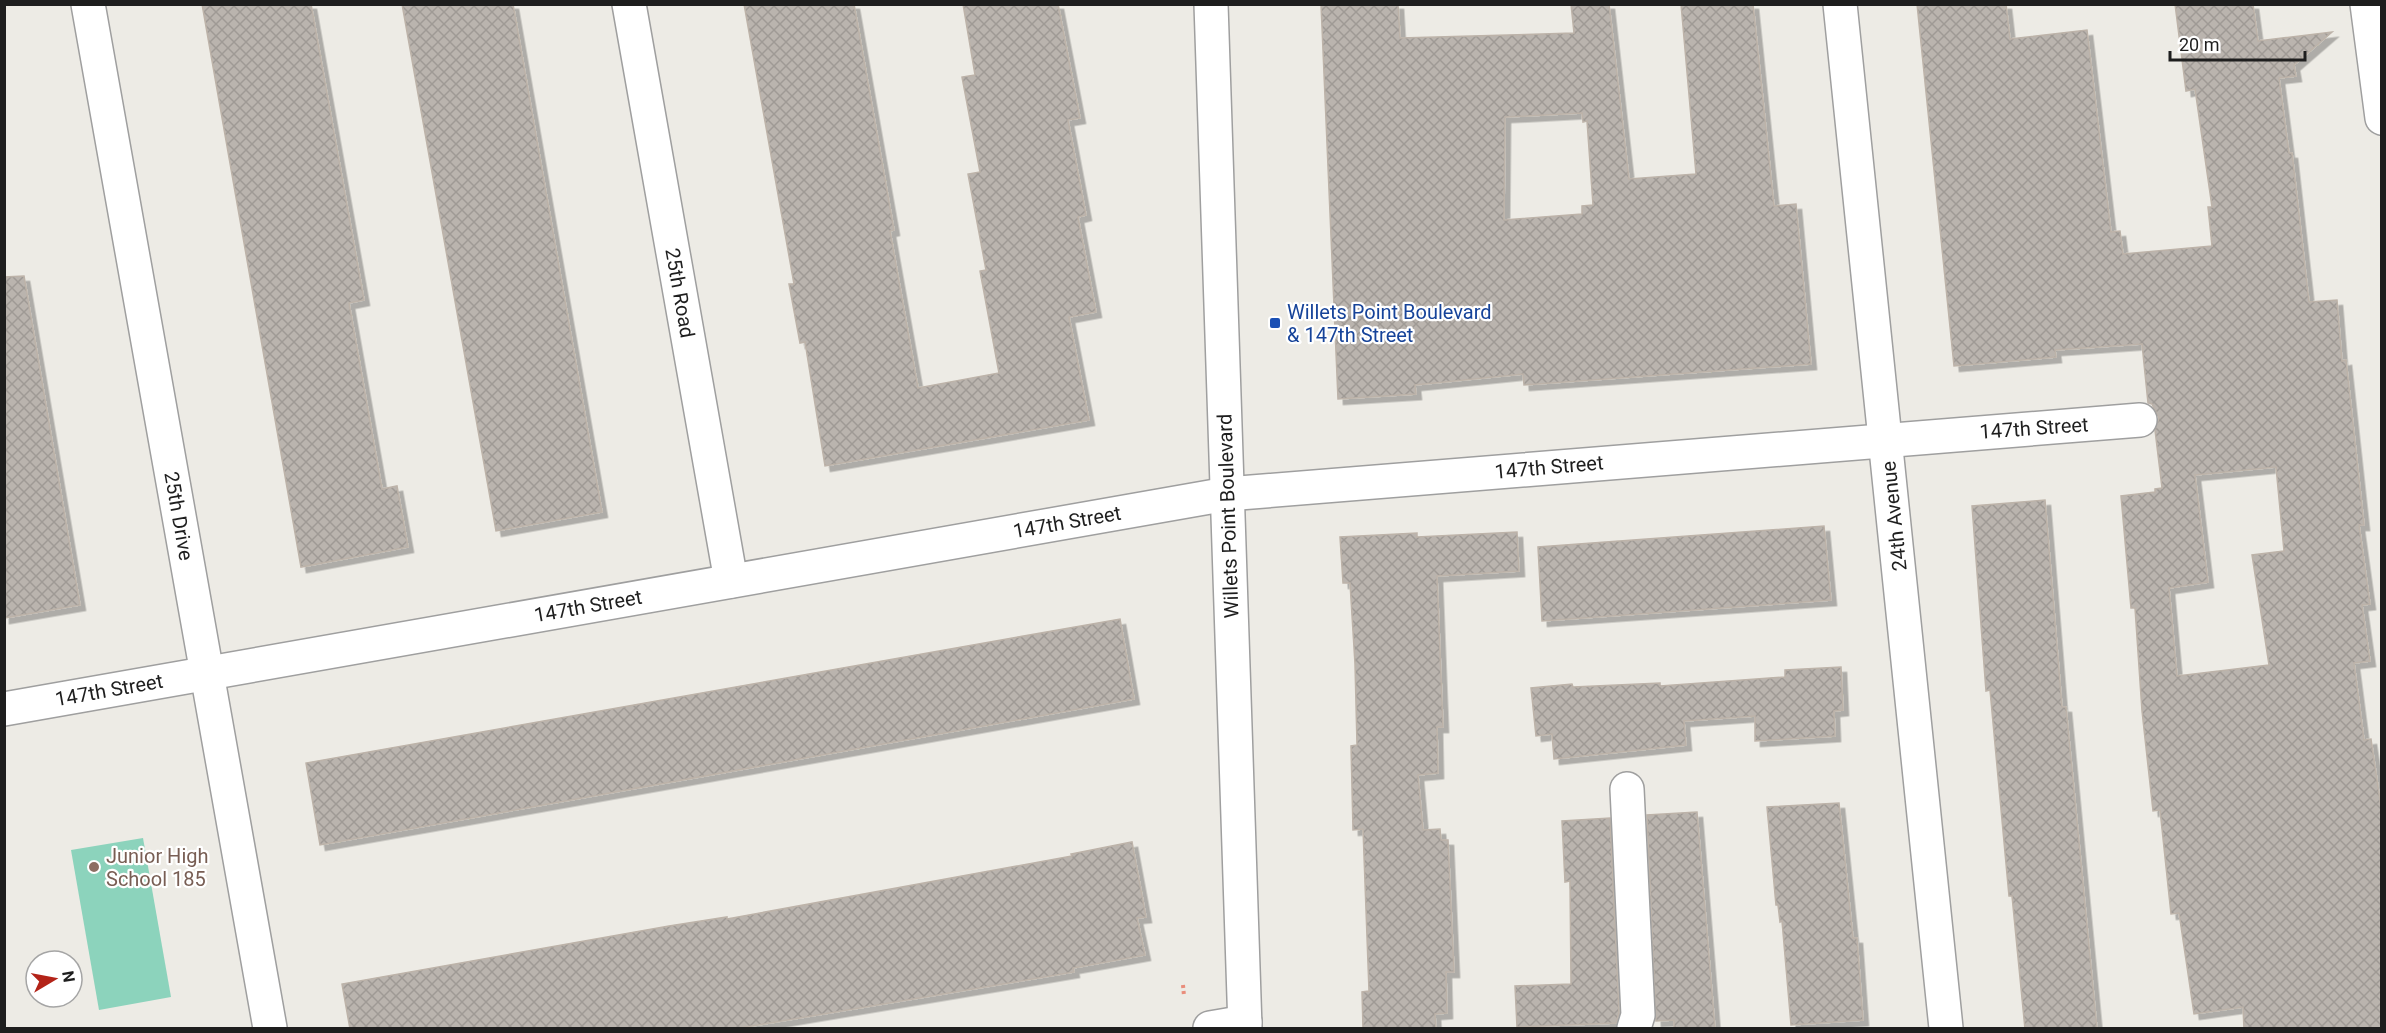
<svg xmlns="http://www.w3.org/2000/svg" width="2386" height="1033" font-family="Roboto,sans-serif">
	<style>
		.pitch { fill: #8cd3bc }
		.building { fill: url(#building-cross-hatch); stroke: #bdb3a9; stroke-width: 1.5; fill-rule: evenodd; filter: url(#shadow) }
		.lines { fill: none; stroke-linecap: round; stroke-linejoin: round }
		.minor-casing { stroke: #9f9f9f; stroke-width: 36 }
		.path { stroke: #e98d7b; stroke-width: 4; stroke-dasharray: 3 3; stroke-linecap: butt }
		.minor { stroke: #fff; stroke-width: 33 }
		.transit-dot { fill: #1a4fb4; stroke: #fff; stroke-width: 2 }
		.education-dot { fill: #8d6e63; stroke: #fff; stroke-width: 2 }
		.labels { text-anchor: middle; stroke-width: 4.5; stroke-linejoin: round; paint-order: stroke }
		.street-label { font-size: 20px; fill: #1e1e1e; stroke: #fff }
		.transit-label { font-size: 20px; fill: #164399; stroke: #fff; text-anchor: start }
		.education-label { font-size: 20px; fill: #785e54; stroke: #fff; text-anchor: start }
	</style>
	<defs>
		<pattern id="building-cross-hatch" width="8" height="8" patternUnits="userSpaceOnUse" patternTransform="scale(1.5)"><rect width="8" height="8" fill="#bab4ae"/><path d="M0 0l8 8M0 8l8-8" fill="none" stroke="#9f9a95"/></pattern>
		<filter id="shadow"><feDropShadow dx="5.5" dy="5.5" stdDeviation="0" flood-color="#0004"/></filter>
	</defs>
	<rect width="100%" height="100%" fill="#edebe5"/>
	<!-- pitch -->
	<path class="pitch" d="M143,838L171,997L99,1010L71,850Z"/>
	<!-- building -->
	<g class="building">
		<path d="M202,4H311L364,300L349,303L382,489L397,486L408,547L301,567Z"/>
		<path d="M402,4H513L602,512L496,531Z"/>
		<path d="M744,4H854L894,230L890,231L918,388L999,373L980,271L986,270L968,174L980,172L962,77L975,75L963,4H1058L1080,118L1068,120L1086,215L1078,217L1096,312L1069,317L1089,420L825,466L805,342L800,343L789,284H794Z"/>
		<path d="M1321,4H1398L1400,38L1574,33L1571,4H1609L1629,179L1696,174L1681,4H1753L1774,206L1796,204L1811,364L1524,385L1523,374L1415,385L1416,394L1338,399ZM1582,113L1583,122L1587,121L1593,205L1582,206V214L1504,220L1505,117Z"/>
		<path d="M1917,4H2006L2010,39L2087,30L2111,232L2120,231L2123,254L2212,246L2208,207H2212L2195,89L2186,91L2175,4H2253L2258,41L2332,32L2294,65L2296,76L2279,78L2289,153H2292L2309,302L2337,300L2342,361L2346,360L2364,525H2359L2370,604L2362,605L2370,661L2354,663L2364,740L2371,739L2382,814V1029H2244L2243,1007L2194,1014L2179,913L2171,914L2160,810L2153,811L2142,711L2135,608H2131L2121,496L2155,492V489L2162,488L2155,430L2159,418L2152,404L2148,403L2142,344L2055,350L2056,357L1954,366ZM2276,467L2284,551L2252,555L2269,665L2177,676L2169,588L2208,582L2195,475Z"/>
		<path d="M24,276L80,605L4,618V277Z"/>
		<path d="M2045,500L2062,707H2066L2097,1029H2025L2012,896H2009L1990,690L1986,691L1972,506Z"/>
		<path d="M1824,526L1831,600L1542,621L1538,547Z"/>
		<path d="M1517,532L1519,571L1437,576L1443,727H1437L1438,773L1418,775L1423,830L1440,829L1441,840H1448L1454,972H1446L1447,1013L1435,1014L1436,1029H1363L1362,992L1369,991L1363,829L1353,830L1351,746L1357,745L1355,664L1350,583H1343L1340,537L1417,533V537Z"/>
		<path d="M1120,619L1134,699L320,845L306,763Z"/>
		<path d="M1841,667L1843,710L1834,711L1835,736L1755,741V716L1684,721L1686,745L1554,759L1552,734L1536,736L1531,688L1572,684L1573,687L1660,683V686L1785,677V670Z"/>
		<path d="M1839,803L1853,938H1857L1863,1020L1791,1025L1782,921L1780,922L1778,905H1776L1767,807Z"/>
		<path d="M1697,812L1715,1029H1674V1020L1656,1021L1647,815Z"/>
		<path d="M1610,818L1619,1013L1616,1023L1517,1027L1515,986L1571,984L1570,881L1565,882L1562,821Z"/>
		<path d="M1132,842L1146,917L1137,918L1145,955L1073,968L1074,972L734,1029H350L342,984L669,926L727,917V919L1072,856L1071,854Z"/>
	</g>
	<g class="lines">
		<defs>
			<g id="minor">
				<path d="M88,4L270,1028"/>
				<path d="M629,4L731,581"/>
				<path d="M1211,4L1245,1028"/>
				<path d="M1840,4L1946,1028"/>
				<path d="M2367,4L2382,118"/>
				<path d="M4,709L1227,494L2140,420"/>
				<path d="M1627,789L1638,1015L1634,1028"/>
				<path d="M1210,1028L1245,1022"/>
			</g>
		</defs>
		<!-- minor casing -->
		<use href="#minor" class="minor-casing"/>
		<!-- path -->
		<path class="path" d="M1183,985L1184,996"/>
		<!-- minor -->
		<use href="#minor" class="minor"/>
	</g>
	<!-- markers -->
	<rect class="transit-dot" x="1269" y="317" width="12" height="12" rx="3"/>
	<circle class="education-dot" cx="94" cy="867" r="6"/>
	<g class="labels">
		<!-- street labels -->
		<g class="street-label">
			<text transform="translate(680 293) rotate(80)" y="7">25th Road</text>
			<text transform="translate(2034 428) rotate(-4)" y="7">147th Street</text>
			<text transform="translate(1549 467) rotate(-5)" y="7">147th Street</text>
			<text transform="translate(179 516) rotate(80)" y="7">25th Drive</text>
			<text transform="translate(1228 516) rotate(-92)" y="7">Willets Point Boulevard</text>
			<text transform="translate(1894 516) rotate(-96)" y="7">24th Avenue</text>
			<text transform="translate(1067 522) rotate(-10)" y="7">147th Street</text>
			<text transform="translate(588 606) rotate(-10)" y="7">147th Street</text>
			<text transform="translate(109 690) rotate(-10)" y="7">147th Street</text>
		</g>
		<!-- transit labels -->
		<g class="transit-label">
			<text x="1287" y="319">Willets Point Boulevard<tspan x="1287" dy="23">&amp; 147th Street</tspan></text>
		</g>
		<!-- education labels -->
		<g class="education-label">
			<text x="106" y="863">Junior High<tspan x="106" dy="23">School 185</tspan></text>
		</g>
	</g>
	<!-- border -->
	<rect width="2386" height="1033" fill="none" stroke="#1e1e1e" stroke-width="12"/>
	<!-- north arrow -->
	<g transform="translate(54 979) rotate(80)"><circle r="28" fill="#ffffff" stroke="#a5a5a5" stroke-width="1.5"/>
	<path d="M0-4.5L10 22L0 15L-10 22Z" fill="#b32318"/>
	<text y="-9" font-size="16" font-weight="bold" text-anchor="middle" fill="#1e1e1e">N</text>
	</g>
	<!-- scale -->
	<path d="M2170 51v9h135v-9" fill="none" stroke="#1e1e1e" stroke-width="3"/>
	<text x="2179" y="51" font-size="18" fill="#1e1e1e" stroke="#ffffff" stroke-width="4.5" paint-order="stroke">20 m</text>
</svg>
